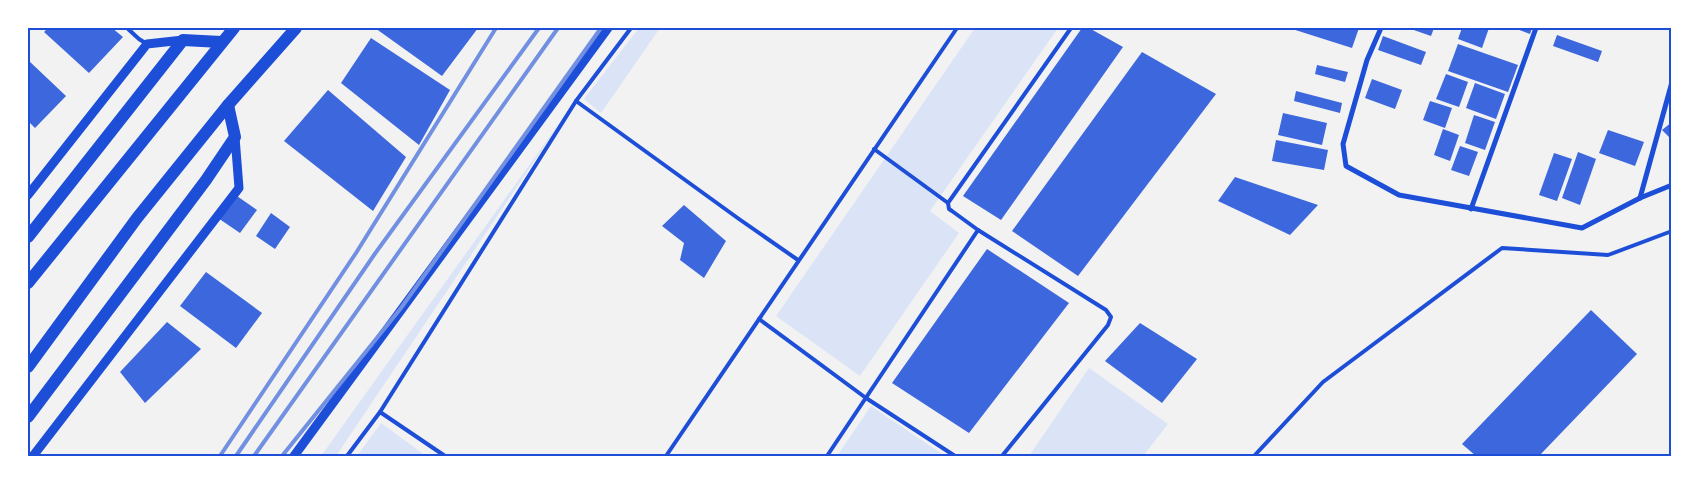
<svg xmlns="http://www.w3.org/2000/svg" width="1699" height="484" font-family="Rubik,sans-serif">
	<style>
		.green { fill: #dbe4f7 }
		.building { fill: #3d67dc }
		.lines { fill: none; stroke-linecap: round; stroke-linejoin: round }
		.service { stroke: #1d4ed8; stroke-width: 4 }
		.minor { stroke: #1d4ed8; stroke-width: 5 }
		.tertiary { stroke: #1d4ed8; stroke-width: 9 }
		.primary { stroke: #1d4ed8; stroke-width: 12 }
		.rail { stroke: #7290e2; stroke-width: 4 }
		.neatline { fill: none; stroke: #1d4ed8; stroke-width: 2 }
	</style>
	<rect width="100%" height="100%" fill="#f2f2f2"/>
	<!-- green -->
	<g class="green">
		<path d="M639,28H660L601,113L584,99Z"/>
		<path d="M975,28H1058L930,211L959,233L860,376L776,316Z"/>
		<path d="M570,108L336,456H321Z"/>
		<path d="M1089,368L1168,424L1143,456H1029Z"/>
		<path d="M871,406L945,456H837Z"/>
		<path d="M381,423L426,456H357Z"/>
	</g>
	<!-- building -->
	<g class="building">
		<path d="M48,28H112L123,37L89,73L44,32Z"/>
		<path d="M375,28H478L442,76Z"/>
		<path d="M1082,28H1089L1123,47L1001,220L963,196Z"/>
		<path d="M1289,28H1359L1352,48Z"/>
		<path d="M1408,28H1434L1431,36Z"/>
		<path d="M1462,28H1489L1482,48L1458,39Z"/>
		<path d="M1514,28H1532L1530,34Z"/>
		<path d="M1557,35L1602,51L1598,62L1553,46Z"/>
		<path d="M1383,36L1426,52L1421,65L1378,50Z"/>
		<path d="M371,38L450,90L419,145L341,83Z"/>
		<path d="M1458,44L1518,65L1508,92L1448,71Z"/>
		<path d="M1142,52L1216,94L1078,276L1012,231Z"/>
		<path d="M28,60L66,96L35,128L28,121Z"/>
		<path d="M1317,65L1348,72L1345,82L1315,74Z"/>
		<path d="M1446,74L1468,82L1459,107L1436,99Z"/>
		<path d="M1372,79L1402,90L1395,109L1365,98Z"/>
		<path d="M1475,83L1505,94L1496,119L1466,108Z"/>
		<path d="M328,90L406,157L373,211L284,141Z"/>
		<path d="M1296,91L1342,103L1340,113L1294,101Z"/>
		<path d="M1430,101L1452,108L1445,128L1423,120Z"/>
		<path d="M1283,113L1327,123L1322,145L1278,135Z"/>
		<path d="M1474,115L1495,122L1485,150L1465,143Z"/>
		<path d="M1672,122V140L1662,130Z"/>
		<path d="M1443,129L1459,135L1450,161L1434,155Z"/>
		<path d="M1608,130L1644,142L1635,166L1599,153Z"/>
		<path d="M1276,140L1328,150L1324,170L1272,161Z"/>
		<path d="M1460,146L1478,152L1469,176L1451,170Z"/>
		<path d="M1578,152L1596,159L1580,205L1562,198Z"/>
		<path d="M1554,153L1572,159L1557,201L1539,195Z"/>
		<path d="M1235,177L1318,205L1290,235L1218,201Z"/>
		<path d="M234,194L257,210L240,233L218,218Z"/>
		<path d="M684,205L726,241L704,278L680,260L684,243L662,226Z"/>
		<path d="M271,213L290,227L275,249L256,236Z"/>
		<path d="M987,249L1069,303L969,433L892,383Z"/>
		<path d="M206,272L262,313L236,348L180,306Z"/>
		<path d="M1591,310L1637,354L1539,456H1476L1462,444Z"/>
		<path d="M167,322L201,349L145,403L120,372Z"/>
		<path d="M1140,323L1197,359L1162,403L1105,361Z"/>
	</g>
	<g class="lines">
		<!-- service -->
		<g class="service">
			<path d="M127,28L139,39L147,44"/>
			<path d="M631,28L576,101L739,219L798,260"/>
			<path d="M874,149L948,203L949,209L952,211L978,230L1106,310L1111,317L1108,325L1002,456"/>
			<path d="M948,203L1071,28"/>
			<path d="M759,319L866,398L955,456"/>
			<path d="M380,412L445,456"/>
			<path d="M347,456L380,412L576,101"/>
			<path d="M666,456L957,28"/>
			<path d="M827,456L978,230"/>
			<path d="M1254,456L1323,382L1502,248L1608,255L1672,231"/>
		</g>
		<!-- minor -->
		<g class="minor">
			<path d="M1381,28L1367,60L1343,144L1346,166L1399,195L1582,228L1640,198L1672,185"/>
			<path d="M1640,198L1672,82"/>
			<path d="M1471,209L1536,28"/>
		</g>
		<!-- tertiary -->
		<g class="tertiary">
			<path d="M28,195L147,44L183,40"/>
			<path d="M33,456L239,188L235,137"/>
			<path d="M294,456L608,28"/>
		</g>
		<!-- primary -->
		<g class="primary">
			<path d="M28,237L183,40L221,42"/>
			<path d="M28,283L234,28"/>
			<path d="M28,367L137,218L228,105L296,28"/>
			<path d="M28,417L206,180L235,137L228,105"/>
		</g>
		<!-- rail -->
		<g class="rail">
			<path d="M220,456L356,253L496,28"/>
			<path d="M236,456L374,255L539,28"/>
			<path d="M254,456L558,28"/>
			<path d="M282,456L401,308L601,28"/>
		</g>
	</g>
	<!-- border -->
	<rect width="1699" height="484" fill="none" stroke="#ffffff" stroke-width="58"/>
	<rect x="29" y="29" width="1641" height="426" class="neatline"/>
</svg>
